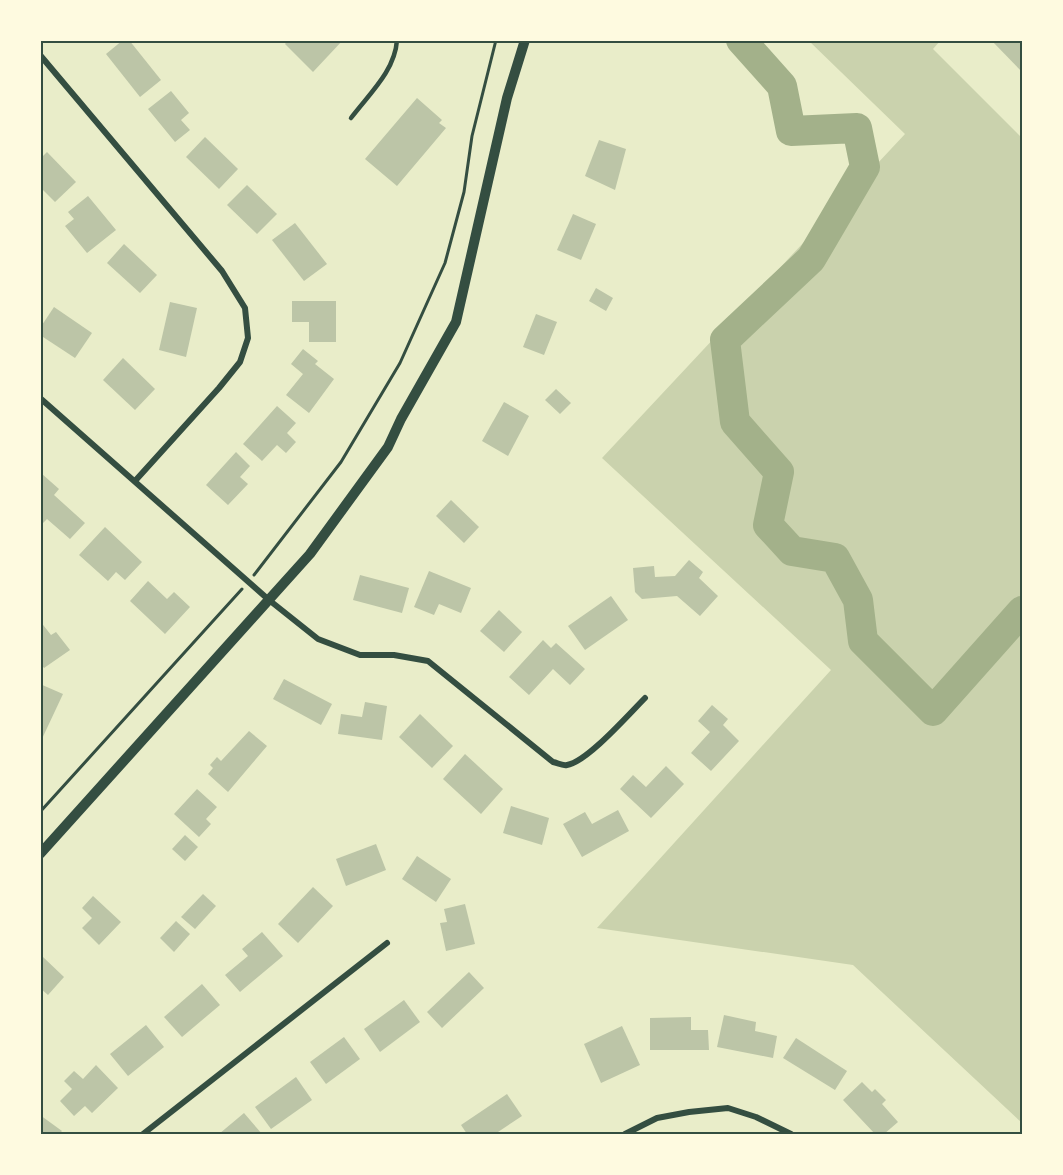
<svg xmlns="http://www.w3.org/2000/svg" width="1063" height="1175" font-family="'Archivo Narrow',sans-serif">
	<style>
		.green { fill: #cad2ad }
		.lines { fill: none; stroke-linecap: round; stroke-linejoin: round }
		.river { stroke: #a3b18a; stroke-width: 30 }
		.building { fill: #bcc5a7 }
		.path { stroke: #344e41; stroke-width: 3 }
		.service { stroke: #344e41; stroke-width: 4.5 }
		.minor { stroke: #344e41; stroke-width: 6 }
		.tertiary { stroke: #344e41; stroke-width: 10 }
		.neatline { fill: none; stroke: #344e41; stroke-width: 2 }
	</style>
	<rect width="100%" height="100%" fill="#e9edc9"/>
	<!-- green -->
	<path class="green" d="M809,41H940L933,49L1022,138V1123L853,965L597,928L831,670L602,458L905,134Z"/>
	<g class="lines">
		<!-- river -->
		<path class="river" d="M741,40L782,86L791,131L857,128L865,167L811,259L725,340L735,422L779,472L768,525L792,551L835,558L858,600L863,641L933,711L1022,611"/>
	</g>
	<!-- building -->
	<g class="building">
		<path d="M123,40H129L161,80L140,97L106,54Z"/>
		<path d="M288,40H343L313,72L285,44Z"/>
		<path d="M991,40H1022V72Z"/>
		<path d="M171,91L189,113L181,120L190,130L175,142L148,109Z"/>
		<path d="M417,98L442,120L439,123L446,128L397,186L365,159Z"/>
		<path d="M205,137L238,169L219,189L186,157Z"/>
		<path d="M599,140L626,149L615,190L585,176Z"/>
		<path d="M47,152L76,182L55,202L40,187V159Z"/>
		<path d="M247,185L277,214L257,234L227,205Z"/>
		<path d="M88,196L116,230L87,253L65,226L74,219L68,212Z"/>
		<path d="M573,214L596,224L581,260L557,250Z"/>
		<path d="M295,223L327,264L304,281L272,240Z"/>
		<path d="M124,244L157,275L140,293L107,263Z"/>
		<path d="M596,288L613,298L606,311L589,301Z"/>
		<path d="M292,301H336V342H309V322H292Z"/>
		<path d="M170,302L197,308L186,357L159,350Z"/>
		<path d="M54,307L92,333L75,358L40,335V328Z"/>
		<path d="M536,314L557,322L544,355L523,347Z"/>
		<path d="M303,349L318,361L315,364L334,379L309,413L286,395L303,374L291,364Z"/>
		<path d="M123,358L155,389L135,410L103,380Z"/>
		<path d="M556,389L571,403L560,414L545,400Z"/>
		<path d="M504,402L529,416L508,456L482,441Z"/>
		<path d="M277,406L296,423L287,433L296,442L286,453L277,445L262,461L243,444Z"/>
		<path d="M236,452L250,466L240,477L248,484L228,505L206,485Z"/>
		<path d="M42,474L59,489L54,495L85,523L70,539L47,519L40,526V476Z"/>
		<path d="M451,500L479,527L464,543L436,516Z"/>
		<path d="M105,527L142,562L125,580L116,572L108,581L79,555Z"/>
		<path d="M689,560L703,572L699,578L718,596L700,616L677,596L642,599L635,592L633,568L654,566L655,577L675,576Z"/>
		<path d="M429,571L471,588L461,613L439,604L434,615L414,607Z"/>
		<path d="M360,575L409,588L402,613L353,600Z"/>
		<path d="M148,581L167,599L174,592L190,607L165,634L130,601Z"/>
		<path d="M611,596L628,620L585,650L568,626Z"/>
		<path d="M499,610L522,632L504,652L480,631Z"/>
		<path d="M40,621L51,635L56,632L70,650L44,668L40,663Z"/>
		<path d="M543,640L551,648L556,643L585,669L570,685L553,669L529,695L509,677Z"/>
		<path d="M284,679L332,704L321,725L273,699Z"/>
		<path d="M40,684L63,694L40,743Z"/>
		<path d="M365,702L387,706L382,740L338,734L341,714L362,717Z"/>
		<path d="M712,705L728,719L723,725L739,741L711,771L691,753L710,732L698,721Z"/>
		<path d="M420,714L453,746L432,768L399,737Z"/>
		<path d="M249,731L267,746L228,792L208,774L213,768L210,765L217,757L221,761Z"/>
		<path d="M465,754L503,789L481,814L443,779Z"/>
		<path d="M666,766L684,784L651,818L620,789L633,775L646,787Z"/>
		<path d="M197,789L217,807L206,819L211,824L199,837L174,814Z"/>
		<path d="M511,806L549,818L542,845L503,833Z"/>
		<path d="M618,810L629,831L582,857L563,824L585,812L592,824Z"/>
		<path d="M185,835L198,847L185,861L172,849Z"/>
		<path d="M376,844L386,870L346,886L336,859Z"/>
		<path d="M417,856L451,879L436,902L402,879Z"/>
		<path d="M313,887L333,906L298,943L278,924Z"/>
		<path d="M203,894L216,906L195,929L181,917Z"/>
		<path d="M93,896L121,922L99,945L82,928L92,918L82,908Z"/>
		<path d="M465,904L475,944L446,951L440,923L447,922L444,909Z"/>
		<path d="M176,921L190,934L174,952L160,938Z"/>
		<path d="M262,932L283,956L240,992L225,975L248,956L242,949Z"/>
		<path d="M43,957L64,977L48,995L40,988V959Z"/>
		<path d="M469,972L484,988L442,1028L427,1012Z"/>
		<path d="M202,984L220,1005L182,1037L164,1017Z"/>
		<path d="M404,1000L420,1022L380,1052L364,1029Z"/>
		<path d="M724,1015L756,1022L755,1031L777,1036L773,1058L717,1047Z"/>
		<path d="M691,1017V1030H708L709,1050H650V1018Z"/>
		<path d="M146,1025L164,1047L128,1076L110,1054Z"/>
		<path d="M622,1026L640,1065L601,1083L584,1044Z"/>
		<path d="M344,1037L360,1059L326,1084L310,1062Z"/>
		<path d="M796,1038L847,1071L835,1090L783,1058Z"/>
		<path d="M96,1065L118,1088L92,1113L85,1106L74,1116L60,1101L72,1089L64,1081L74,1071L83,1079Z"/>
		<path d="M296,1077L312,1100L271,1129L255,1107Z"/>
		<path d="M862,1082L872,1092L875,1089L886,1100L882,1104L898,1122L884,1134H875L843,1100Z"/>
		<path d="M507,1094L522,1116L495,1134H467L461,1125Z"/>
		<path d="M244,1113L262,1134H219Z"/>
		<path d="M40,1115L62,1131L59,1134H40Z"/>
	</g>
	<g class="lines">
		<!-- path -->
		<g class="path">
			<path d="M254,575L341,462L400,363L445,263L464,192L472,136L496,40"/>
			<path d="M40,812L242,589"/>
		</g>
		<!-- service -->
		<path class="service" d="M351,118C369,94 395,71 397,40"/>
		<!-- minor -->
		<g class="minor">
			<path d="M40,55L222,271L245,308L248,338L240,362L219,388L135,481"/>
			<path d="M40,398L269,600L318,639L360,655H394L428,661L553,762C558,763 562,766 567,765C587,762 629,714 645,698"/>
			<path d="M143,1134L387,943"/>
			<path d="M625,1134L657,1118L689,1112L728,1108L756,1117L791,1134"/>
		</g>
		<!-- tertiary -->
		<path class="tertiary" d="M40,854L310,554L388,447L401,419L456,322L507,98L525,40"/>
	</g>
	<!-- border -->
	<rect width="1063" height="1175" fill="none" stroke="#fefae0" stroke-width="84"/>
	<rect x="42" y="42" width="979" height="1091" class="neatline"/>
</svg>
